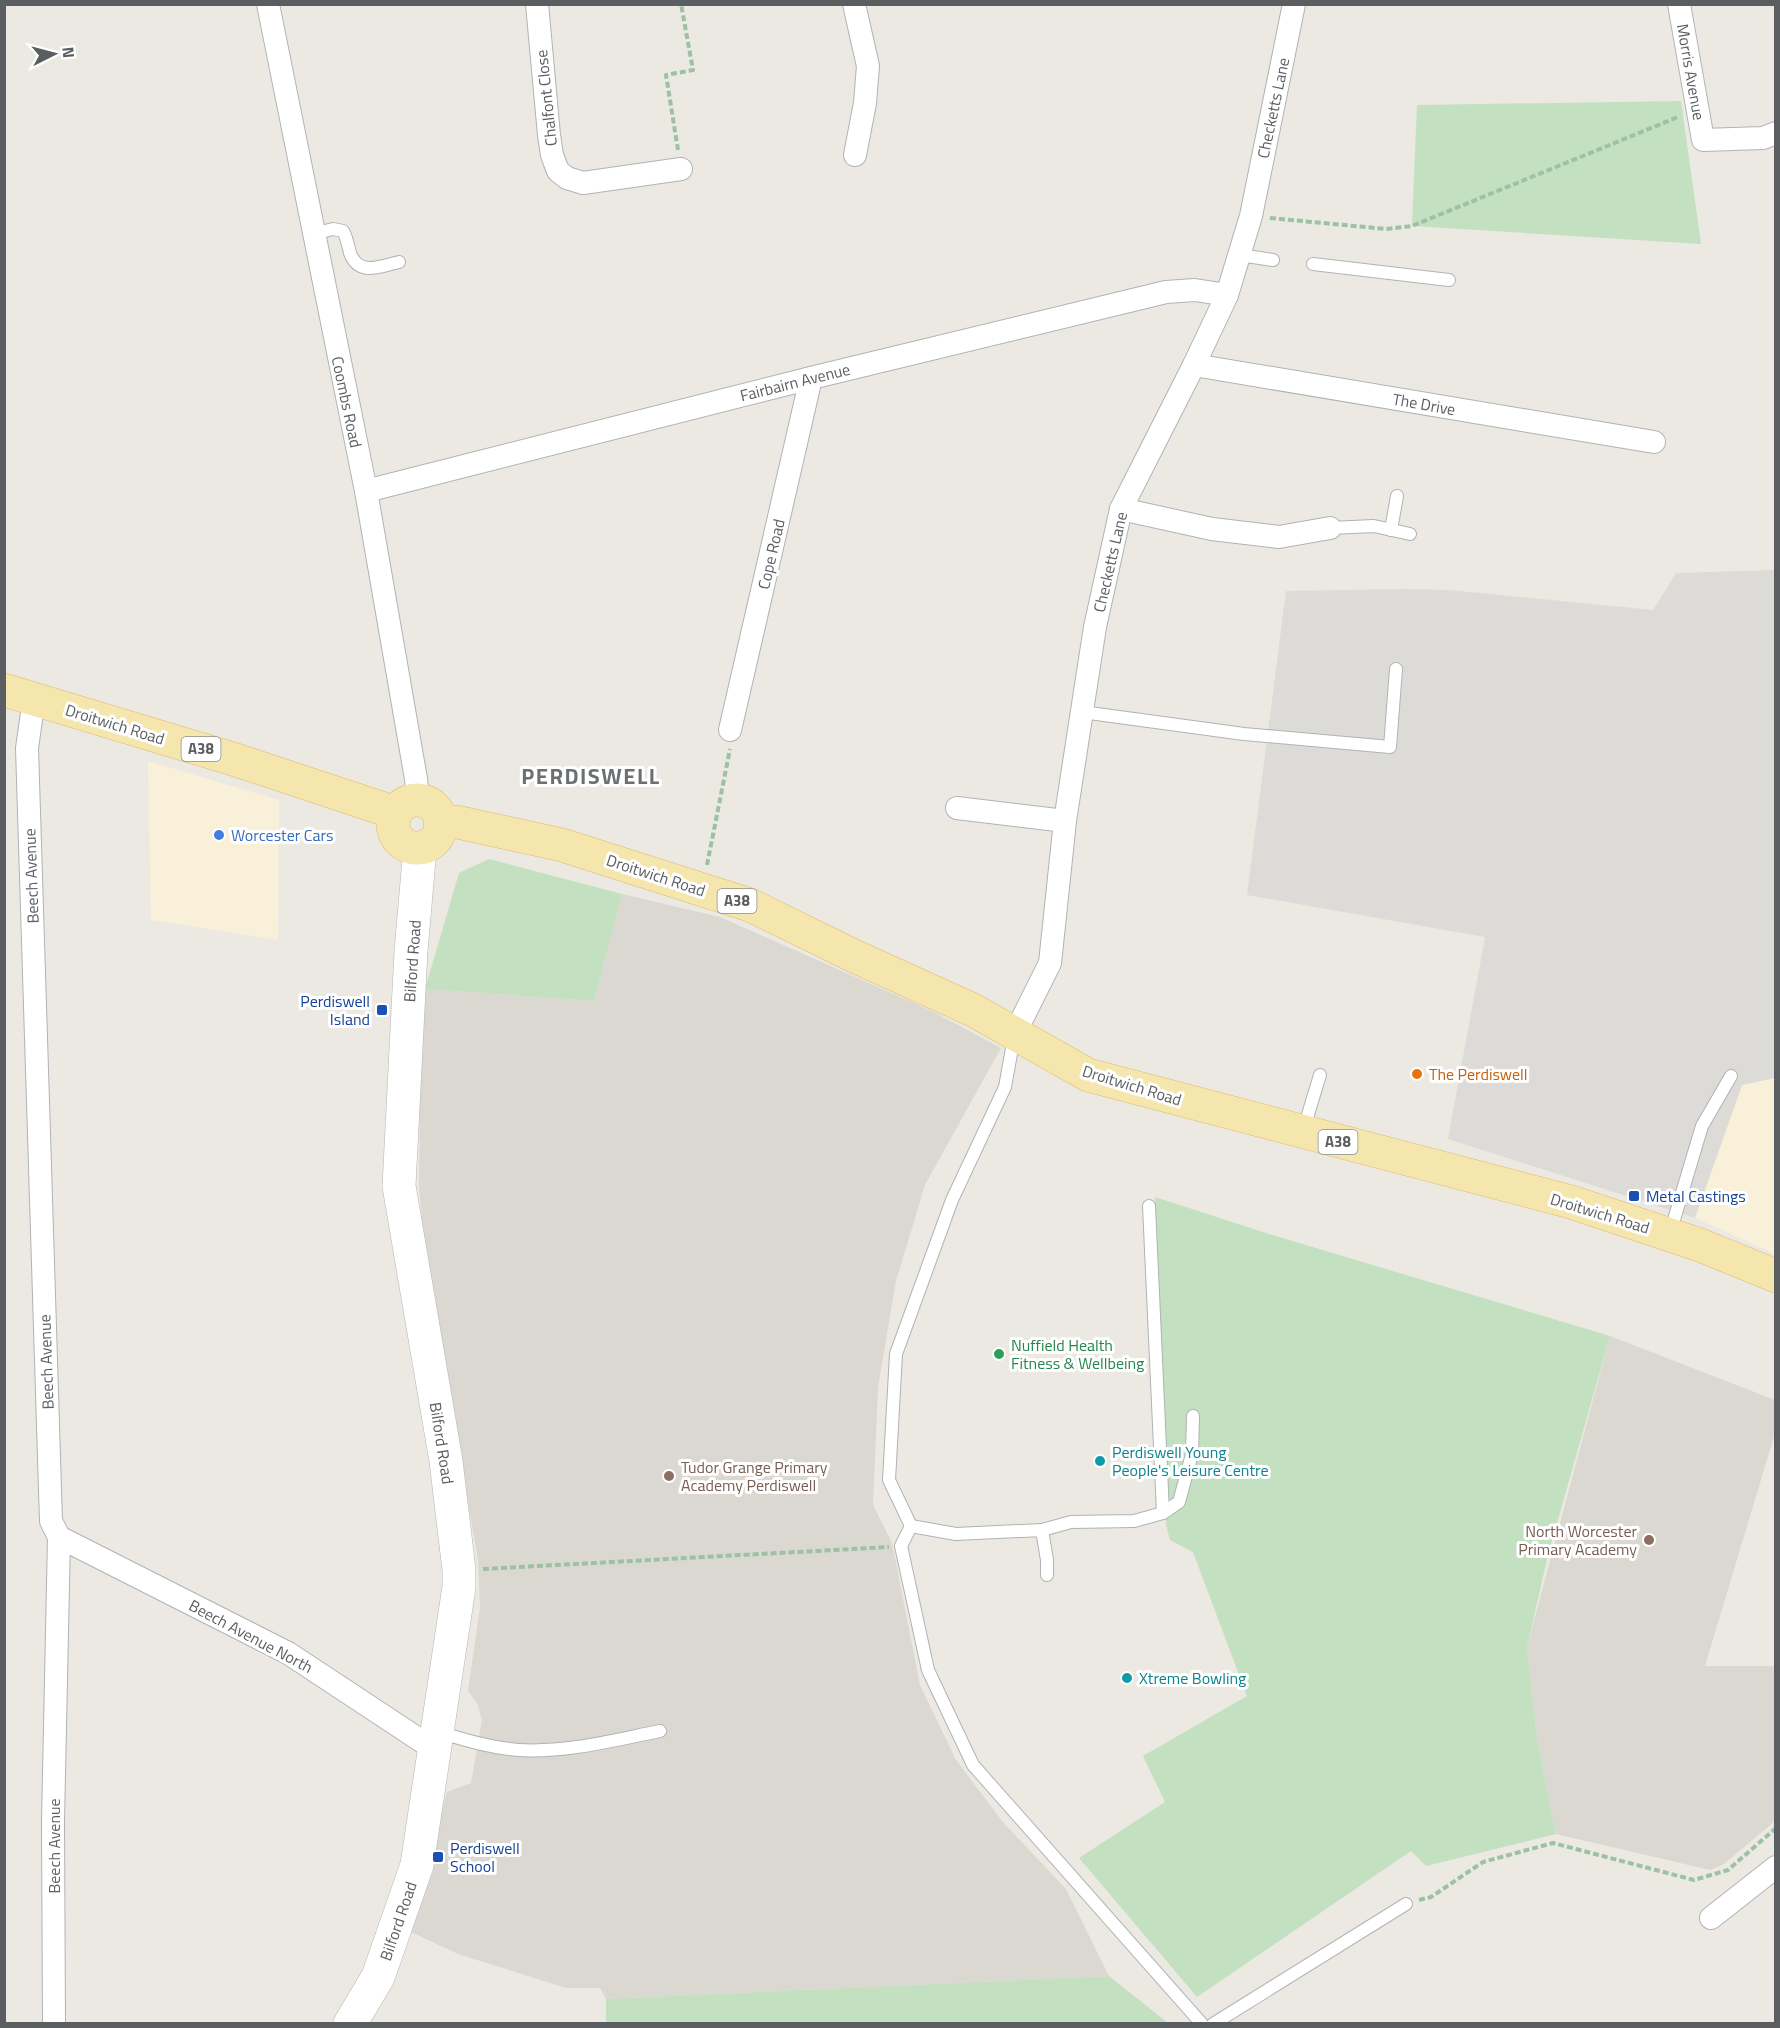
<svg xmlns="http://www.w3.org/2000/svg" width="1780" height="2028" font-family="'Titillium Web',sans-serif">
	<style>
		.commercial { fill: #f9f0d9 }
		.industrial { fill: #dddbd7 }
		.education { fill: #dbd8d1 }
		.green { fill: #c3e0c1 }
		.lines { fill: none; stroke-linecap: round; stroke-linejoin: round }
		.service-casing { stroke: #b0b3b6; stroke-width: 14 }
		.minor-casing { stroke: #b0b3b6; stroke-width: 24 }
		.secondary-casing { stroke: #b2b5b8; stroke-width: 34 }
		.primary-casing { stroke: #e0b966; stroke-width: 34 }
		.path { stroke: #9cc1a4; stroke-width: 4; stroke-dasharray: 6 3; stroke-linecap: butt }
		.service { stroke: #fff; stroke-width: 12 }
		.minor { stroke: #fff; stroke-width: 22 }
		.secondary { stroke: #fff; stroke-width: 33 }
		.primary { stroke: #f5e6ae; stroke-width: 33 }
		.shop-dot { fill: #3f7fe0; stroke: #fff; stroke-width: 2 }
		.transit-dot { fill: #1a4fb4; stroke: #fff; stroke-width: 2 }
		.food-dot { fill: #e8710a; stroke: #fff; stroke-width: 2 }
		.leisure-dot { fill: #2e9e5b; stroke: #fff; stroke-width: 2 }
		.culture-dot { fill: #0f9aa8; stroke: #fff; stroke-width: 2 }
		.education-dot { fill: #8d6e63; stroke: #fff; stroke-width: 2 }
		.labels { text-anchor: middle; stroke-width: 6; stroke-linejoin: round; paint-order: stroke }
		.shield { fill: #fff; stroke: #8c8e90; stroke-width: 1.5 }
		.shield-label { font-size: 15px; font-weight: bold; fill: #5b5e61 }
		.street-label { font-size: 16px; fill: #5b5e61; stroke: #fff }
		.shop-label { font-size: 16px; fill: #366cbe; stroke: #fff; text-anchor: start }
		.transit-label { font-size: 16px; fill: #164399; stroke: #fff; text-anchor: start }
		.food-label { font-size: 16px; fill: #c56008; stroke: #fff; text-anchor: start }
		.leisure-label { font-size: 16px; fill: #27864d; stroke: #fff; text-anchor: start }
		.culture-label { font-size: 16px; fill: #0d838f; stroke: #fff; text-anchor: start }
		.education-label { font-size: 16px; fill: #785e54; stroke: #fff; text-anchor: start }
		.district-label { font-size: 22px; font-weight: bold; letter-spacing: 1.5px; fill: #6c7073; stroke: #fff }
	</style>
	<rect width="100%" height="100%" fill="#ebe9e2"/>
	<!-- commercial -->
	<g class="commercial">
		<path d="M148,761L279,800L278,940L151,920Z"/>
		<path d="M1775,1078V1254L1695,1218L1742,1085Z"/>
	</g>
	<!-- industrial -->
	<path class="industrial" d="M1775,570V1078L1742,1085L1695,1218L1448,1139L1485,937L1247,895L1286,591L1403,589L1449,590L1653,610L1676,573Z"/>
	<!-- education -->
	<g class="education">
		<path d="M622,894L720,917L932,1011L1001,1048L925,1185L896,1281L878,1387L873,1505L892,1543L920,1685L956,1760L1002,1821L1066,1889L1109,1976L606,1999L600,1988H566L458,1954L409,1931L447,1792L471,1783L482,1720L477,1703L468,1691L480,1607L478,1560L426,1257L419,1188L420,1087L425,989L594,1001Z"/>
		<path d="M1610,1336L1775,1400V1433L1705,1666H1775V1821L1724,1864L1710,1870L1556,1834L1537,1739L1527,1647Z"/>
	</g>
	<!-- green -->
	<g class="green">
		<path d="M1681,101L1701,244L1412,226L1417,105Z"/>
		<path d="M489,859L622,894L594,1001L425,989L459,873Z"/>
		<path d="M1155,1197L1269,1234L1610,1336L1548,1555L1527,1647L1537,1739L1556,1834L1426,1866L1411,1851L1197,1997L1079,1858L1165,1802L1143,1756L1247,1696L1193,1552L1170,1540L1166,1524Z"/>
		<path d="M1109,1976L1168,2023H606V1999Z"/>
	</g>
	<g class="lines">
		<defs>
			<g id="service">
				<path d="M313,234L333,229L343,231C347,238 348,245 350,253C359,277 380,266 399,262"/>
				<path d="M1240,255L1273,260"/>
				<path d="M1313,264L1449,280"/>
				<path d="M1330,528L1374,526L1410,534"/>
				<path d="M1391,530L1397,496"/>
				<path d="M1082,712L1244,734L1390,747L1396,669"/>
				<path d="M1303,1131L1320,1075"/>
				<path d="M1149,1206L1163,1513"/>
				<path d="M1670,1233L1702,1126L1731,1076"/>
				<path d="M911,1526L901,1546L928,1670L973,1765L1202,2024"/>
				<path d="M911,1526L889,1480L896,1354L952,1200L1005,1087L1014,1037"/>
				<path d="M911,1526L956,1534L1042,1530L1047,1560V1575"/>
				<path d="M1042,1530L1071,1522L1134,1521L1163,1513L1179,1502L1192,1454L1193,1416"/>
				<path d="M438,1732C465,1740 491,1748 519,1750C566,1753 614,1740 660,1731"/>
				<path d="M1213,2024L1406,1904"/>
			</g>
			<g id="minor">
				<path d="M268,4L366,491L416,779L418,801"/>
				<path d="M537,4L549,135L552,155L558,171L567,178L583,183L681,169"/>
				<path d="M854,4L868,66L865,103L855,155"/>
				<path d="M1679,4L1703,140L1763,138L1776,133"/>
				<path d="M1194,365L1654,442"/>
				<path d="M366,491L811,378L1166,292L1195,290L1227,295"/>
				<path d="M1121,509L1212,529L1279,537L1330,528"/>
				<path d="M34,699L27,748L51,1521L59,1537L53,1822L54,2024"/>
				<path d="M730,730L811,378"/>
				<path d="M957,808L1065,821"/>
				<path d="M1015,1033L1050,963L1065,821L1095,627L1121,509L1194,365L1227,295L1251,216L1294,4"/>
				<path d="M59,1537L288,1653L435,1750"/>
				<path d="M1711,1918L1776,1867"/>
			</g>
			<path id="secondary" d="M350,2024L378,1977L417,1865L459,1587V1570L446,1461L399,1186L411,951L420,848"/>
			<g id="primary">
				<path d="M4,690L233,759L381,808L395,815"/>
				<circle cx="417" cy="824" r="24"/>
				<path d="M440,822H457L562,845L750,905L854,956L973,1010L1088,1075L1571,1202L1700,1245L1776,1276"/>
			</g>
		</defs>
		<!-- service casing -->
		<use href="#service" class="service-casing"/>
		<!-- minor casing -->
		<use href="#minor" class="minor-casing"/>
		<!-- secondary casing -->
		<use href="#secondary" class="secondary-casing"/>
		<!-- primary casing -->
		<use href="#primary" class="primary-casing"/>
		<!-- path -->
		<g class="path">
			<path d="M678,150L666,75L693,70L681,4"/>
			<path d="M1270,218L1386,229L1412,226L1678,117"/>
			<path d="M707,865L730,749"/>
			<path d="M483,1569L889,1547"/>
			<path d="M1419,1900L1431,1897L1483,1862L1553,1843L1694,1880L1728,1870L1776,1828"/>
		</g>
		<!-- service -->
		<use href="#service" class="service"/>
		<!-- minor -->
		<use href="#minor" class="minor"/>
		<!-- secondary -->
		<use href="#secondary" class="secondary"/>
		<!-- primary -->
		<use href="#primary" class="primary"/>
	</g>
	<!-- markers -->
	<circle class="shop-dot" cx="219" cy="835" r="6"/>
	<g class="transit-dot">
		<rect x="376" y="1004" width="12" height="12" rx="3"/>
		<rect x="1628" y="1190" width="12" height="12" rx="3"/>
		<rect x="432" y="1851" width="12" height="12" rx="3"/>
	</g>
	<circle class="food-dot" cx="1417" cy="1074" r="6"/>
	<circle class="leisure-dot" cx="999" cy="1354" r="6"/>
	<g class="culture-dot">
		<circle cx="1100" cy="1461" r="6"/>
		<circle cx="1127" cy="1678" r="6"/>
	</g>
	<g class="education-dot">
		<circle cx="669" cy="1476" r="6"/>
		<circle cx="1649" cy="1540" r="6"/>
	</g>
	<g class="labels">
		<!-- shield labels -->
		<g class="shield">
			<rect x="181.5" y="737" width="39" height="24" rx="4.5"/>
			<rect x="717.5" y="889" width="39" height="24" rx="4.5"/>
			<rect x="1318.5" y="1130" width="39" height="24" rx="4.5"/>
		</g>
		<g class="shield-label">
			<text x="201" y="754">A38</text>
			<text x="737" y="906">A38</text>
			<text x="1338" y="1147">A38</text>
		</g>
		<!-- street labels -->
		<g class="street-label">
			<text transform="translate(1691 72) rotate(80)" y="6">Morris Avenue</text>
			<text transform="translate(546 98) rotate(-96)" y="6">Chalfont Close</text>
			<text transform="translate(1273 108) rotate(-78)" y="6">Checketts Lane</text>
			<text transform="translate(795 382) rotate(-14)" y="6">Fairbairn Avenue</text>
			<text transform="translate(347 402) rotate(78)" y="6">Coombs Road</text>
			<text transform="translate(1424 404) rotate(10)" y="6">The Drive</text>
			<text transform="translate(771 554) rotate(-77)" y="6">Cope Road</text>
			<text transform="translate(1110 562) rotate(-77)" y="6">Checketts Lane</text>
			<text transform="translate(115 724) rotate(17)" y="6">Droitwich Road</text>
			<text transform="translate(656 875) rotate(18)" y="6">Droitwich Road</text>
			<text transform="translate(31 876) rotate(-92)" y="6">Beech Avenue</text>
			<text transform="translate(412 961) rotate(-86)" y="6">Bilford Road</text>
			<text transform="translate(1132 1085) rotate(17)" y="6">Droitwich Road</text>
			<text transform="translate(1600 1213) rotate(17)" y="6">Droitwich Road</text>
			<text transform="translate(46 1362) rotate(-92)" y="6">Beech Avenue</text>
			<text transform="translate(442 1443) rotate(81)" y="6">Bilford Road</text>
			<text transform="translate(251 1636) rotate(28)" y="6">Beech Avenue North</text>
			<text transform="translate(54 1846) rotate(-90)" y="6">Beech Avenue</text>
			<text transform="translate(398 1921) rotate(-71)" y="6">Bilford Road</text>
		</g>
		<!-- shop labels -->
		<g class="shop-label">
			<text x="231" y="841">Worcester Cars</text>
		</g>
		<!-- transit labels -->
		<g class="transit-label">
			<text x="370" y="1007" text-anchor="end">Perdiswell<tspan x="370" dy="18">Island</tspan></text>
			<text x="1646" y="1202">Metal Castings</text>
			<text x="450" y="1854">Perdiswell<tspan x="450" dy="18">School</tspan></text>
		</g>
		<!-- food labels -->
		<g class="food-label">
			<text x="1429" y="1080">The Perdiswell</text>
		</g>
		<!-- leisure labels -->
		<g class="leisure-label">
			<text x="1011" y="1351">Nuffield Health<tspan x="1011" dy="18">Fitness &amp; Wellbeing</tspan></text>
		</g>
		<!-- culture labels -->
		<g class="culture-label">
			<text x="1112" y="1458">Perdiswell Young<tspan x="1112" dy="18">People's Leisure Centre</tspan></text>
			<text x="1139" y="1684">Xtreme Bowling</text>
		</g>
		<!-- education labels -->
		<g class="education-label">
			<text x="681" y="1473">Tudor Grange Primary<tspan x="681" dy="18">Academy Perdiswell</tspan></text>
			<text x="1637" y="1537" text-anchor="end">North Worcester<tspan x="1637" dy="18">Primary Academy</tspan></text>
		</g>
		<!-- district labels -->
		<g class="district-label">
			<text x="591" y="784">PERDISWELL</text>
		</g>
	</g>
	<!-- border -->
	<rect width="1780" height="2028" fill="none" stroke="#5b5e61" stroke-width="12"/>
	<!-- north arrow -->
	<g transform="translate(54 54) rotate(84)" stroke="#ffffff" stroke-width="4.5" paint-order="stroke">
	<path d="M0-4.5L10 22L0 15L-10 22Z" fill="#5b5e61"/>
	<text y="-9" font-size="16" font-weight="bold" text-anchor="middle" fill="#5b5e61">N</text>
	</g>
</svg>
